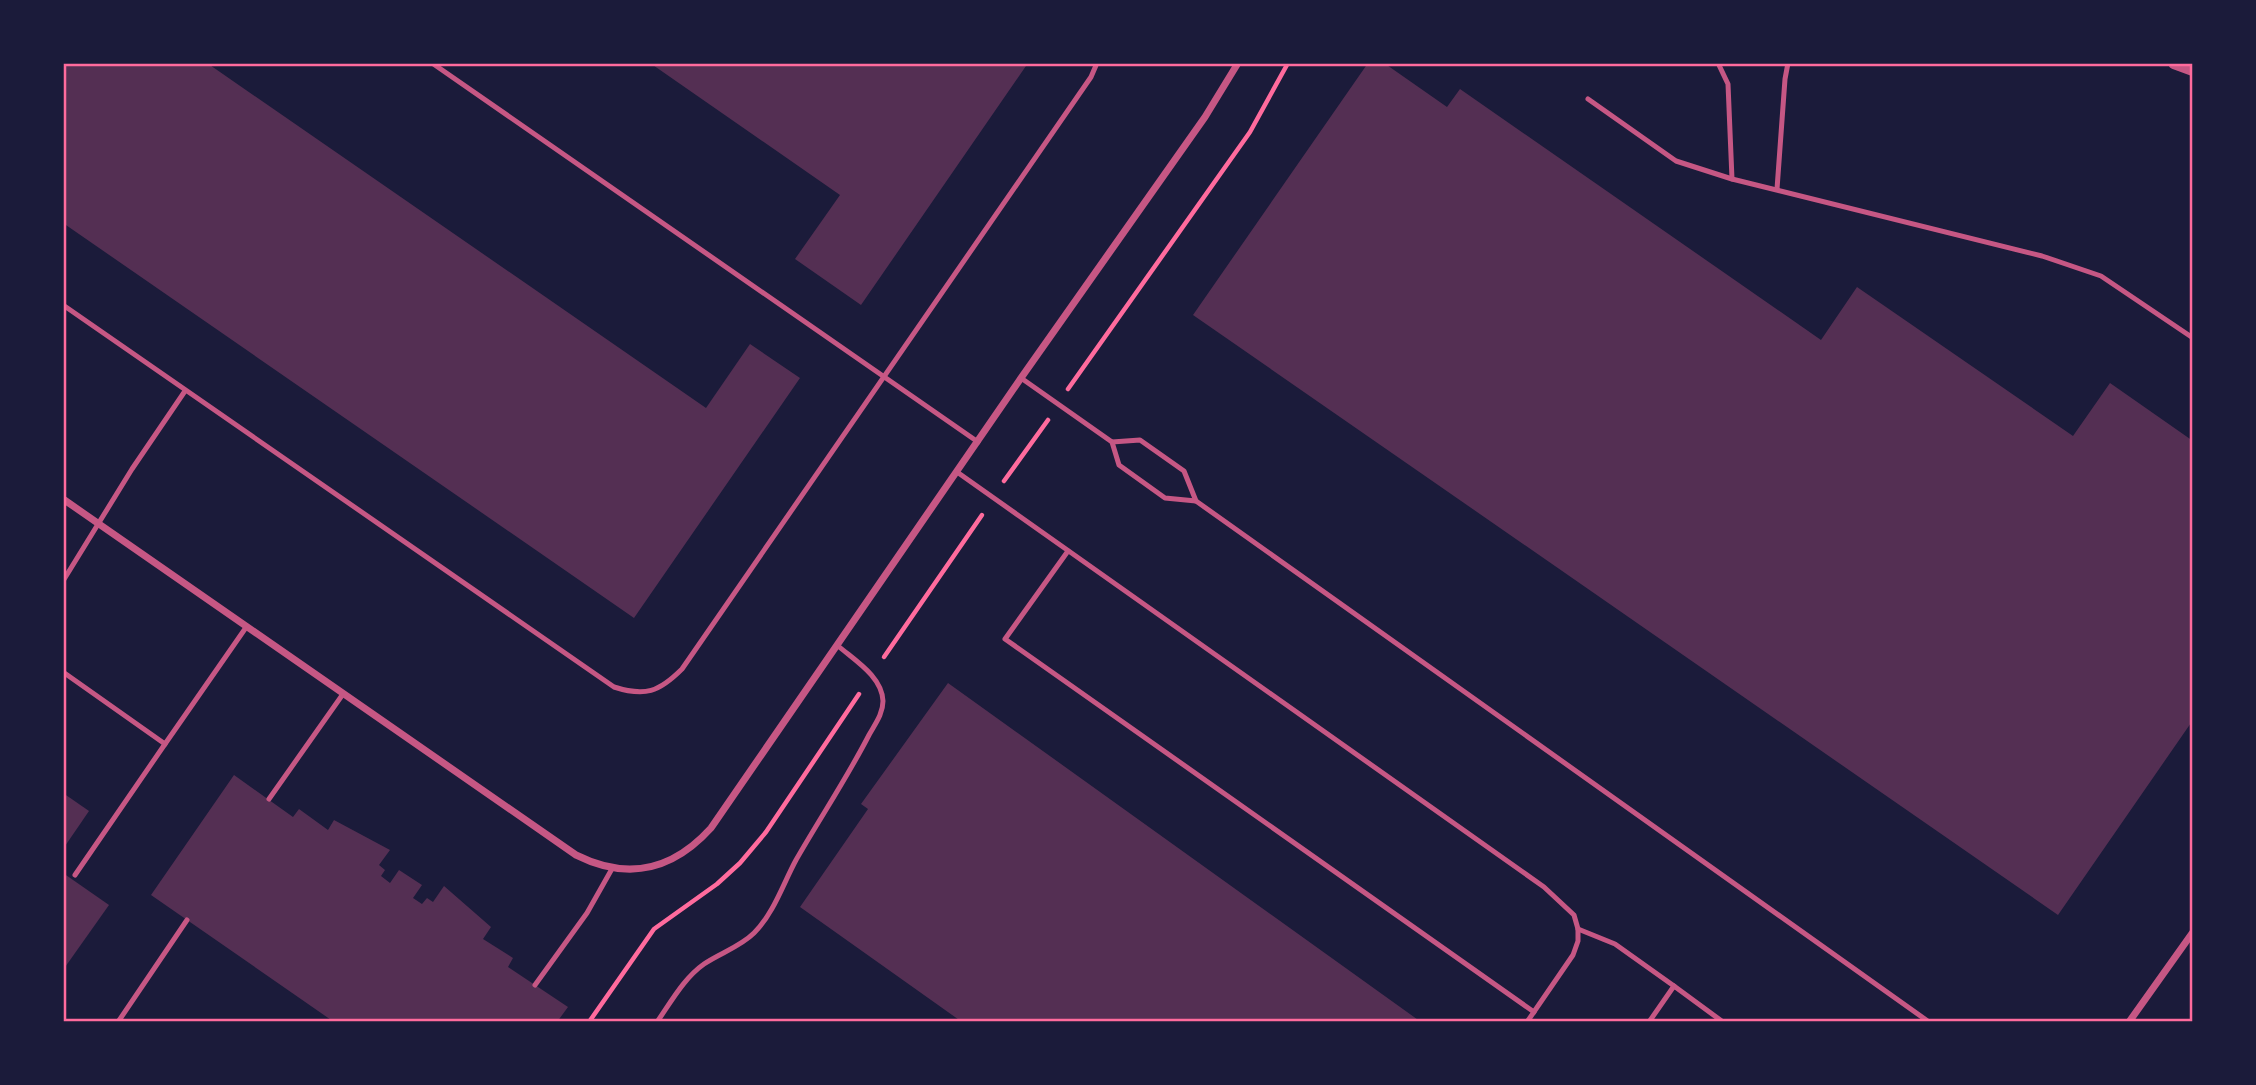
<svg xmlns="http://www.w3.org/2000/svg" width="2256" height="1085" font-family="Commissioner,sans-serif">
	<style>
		.building { fill: #542f53 }
		.lines { fill: none; stroke-linecap: round; stroke-linejoin: round }
		.path { stroke: #ff6b9d; stroke-width: 4.5 }
		.service { stroke: #c65784; stroke-width: 5 }
		.minor { stroke: #c65784; stroke-width: 7 }
		.tertiary { stroke: #c65784; stroke-width: 12 }
		.neatline { fill: none; stroke: #ff6b9d; stroke-width: 2.5 }
	</style>
	<rect width="100%" height="100%" fill="#1b1b3a"/>
	<!-- building -->
	<g class="building">
		<path d="M63,63H207L706,408L750,344L800,378L634,618L63,223Z"/>
		<path d="M650,63H1028L861,305L795,259L840,195Z"/>
		<path d="M1368,63H1384L1447,107L1460,89L1821,340L1857,287L2073,436L2110,383L2193,441V720L2058,915L1193,315Z"/>
		<path d="M948,683L1421,1022H962L800,907L868,809L861,804Z"/>
		<path d="M234,775L293,817L299,809L328,830L334,820L390,850L379,865L385,870L381,876L390,883L399,870L422,885L413,898L422,904L427,898L433,902L444,886L491,927L483,939L513,958L508,967L568,1007L557,1022H334L151,895Z"/>
		<path d="M63,793L89,811L63,849Z"/>
		<path d="M63,873L109,905L63,970Z"/>
	</g>
	<g class="lines">
		<!-- path -->
		<g class="path">
			<path d="M1068,389L1250,132L1288,63"/>
			<path d="M1004,481L1048,420"/>
			<path d="M884,657L982,515"/>
			<path d="M589,1022L654,929L717,884L740,863L766,832L859,694"/>
		</g>
		<!-- service -->
		<g class="service">
			<path d="M432,63L978,442"/>
			<path d="M1718,63L1728,84L1732,179"/>
			<path d="M1588,99L1676,161L1732,179L2042,256L2101,276L2193,338"/>
			<path d="M1777,189L1785,79L1788,63"/>
			<path d="M63,305L614,687C645,697 659,692 682,669L1091,77L1097,63"/>
			<path d="M1021,378L1112,442L1119,465L1165,498L1196,501L1929,1022"/>
			<path d="M1112,442L1140,440L1184,471L1196,501"/>
			<path d="M957,472L1544,887L1574,915L1578,929V941L1573,955L1527,1022"/>
			<path d="M1068,551L1005,639L1534,1012"/>
			<path d="M63,581L132,469L185,391"/>
			<path d="M63,672L165,744L247,626"/>
			<path d="M269,799L343,694"/>
			<path d="M75,875L165,744"/>
			<path d="M1578,929L1615,944L1674,986"/>
			<path d="M535,985L587,913L613,867"/>
			<path d="M118,1022L187,920"/>
			<path d="M657,1022C671,1002 684,978 704,964C720,953 740,947 754,933C774,913 783,884 796,860C820,818 847,778 869,735C875,724 883,714 883,701C882,676 854,660 837,645"/>
			<path d="M1649,1022L1674,986L1723,1022"/>
		</g>
		<!-- minor -->
		<g class="minor">
			<path d="M63,499L576,855C628,881 673,870 711,828L1021,378L1205,117L1238,63"/>
			<path d="M2129,1022L2193,932"/>
		</g>
		<!-- tertiary -->
		<path class="tertiary" d="M2174,63L2193,70"/>
	</g>
	<!-- border -->
	<rect width="2256" height="1085" fill="none" stroke="#1b1b3a" stroke-width="130"/>
	<rect x="65" y="65" width="2126" height="955" class="neatline"/>
</svg>
